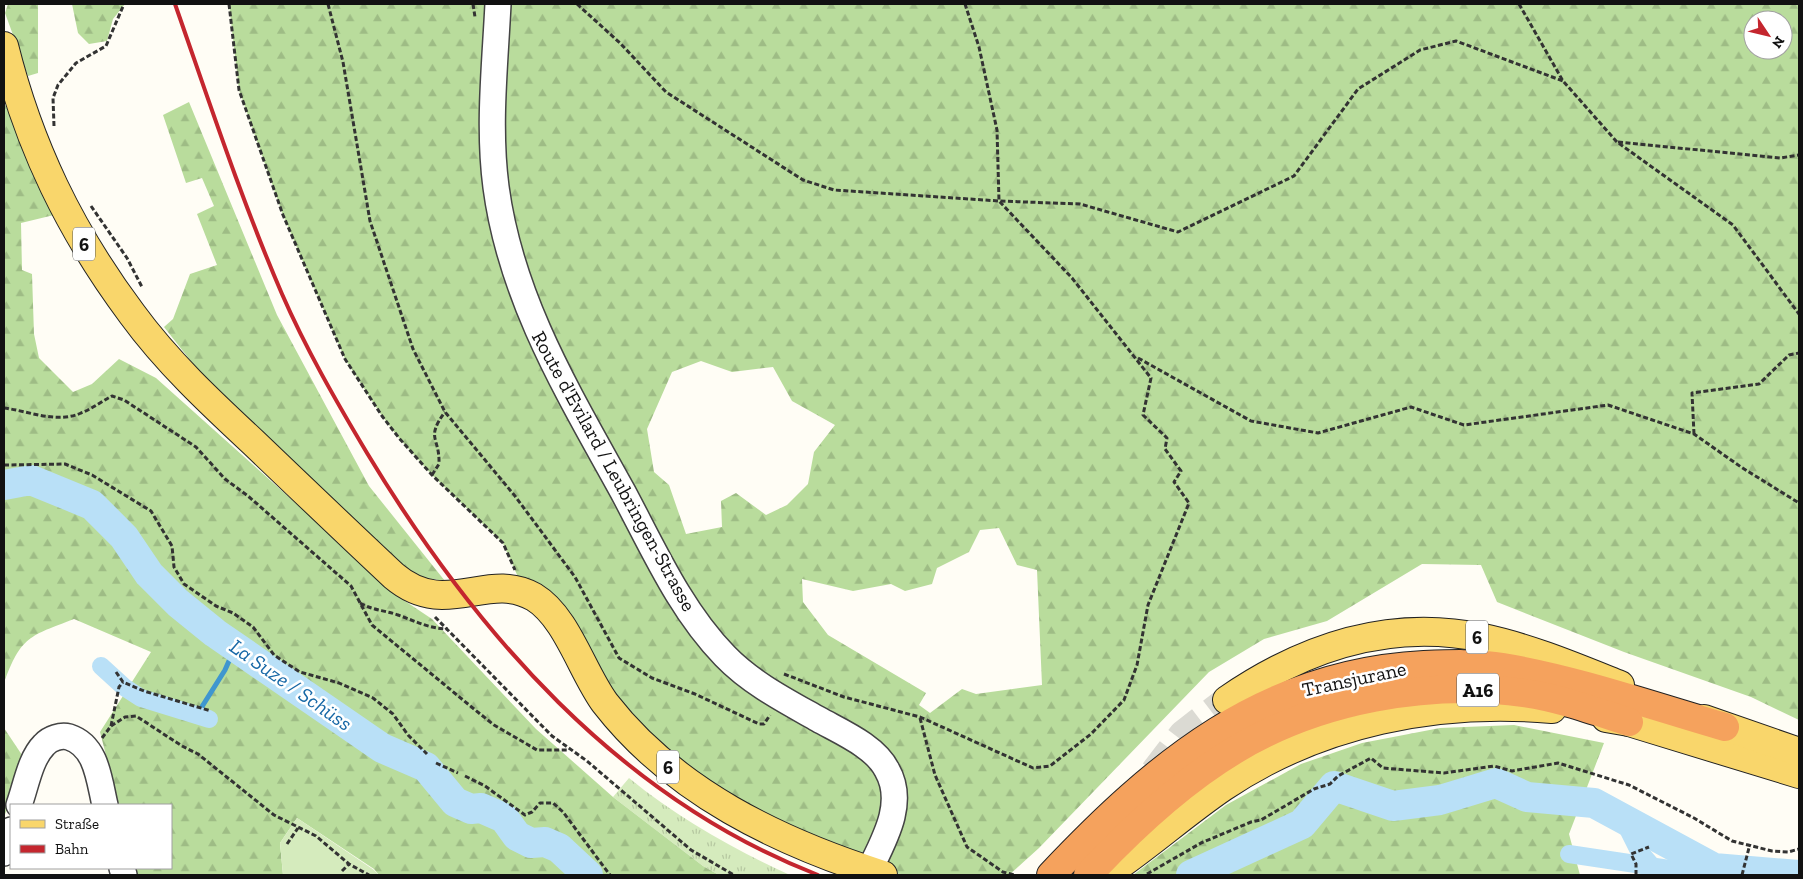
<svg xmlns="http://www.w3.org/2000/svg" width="1803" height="879" font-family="'Zilla Slab',serif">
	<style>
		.grass { fill: url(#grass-tufts) }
		.forest { fill: url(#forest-firs); fill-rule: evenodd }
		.park { fill: #d5ebbd }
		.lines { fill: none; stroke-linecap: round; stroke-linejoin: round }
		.stream { stroke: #3f96cf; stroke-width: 5 }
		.canal { stroke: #b9e0f7; stroke-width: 18 }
		.river { stroke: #b9e0f7; stroke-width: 30 }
		.major-tunnel { stroke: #dbdad3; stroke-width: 28; stroke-dasharray: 28 14; stroke-linecap: butt }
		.minor-casing { stroke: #444; stroke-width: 28 }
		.major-casing { stroke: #222; stroke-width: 30 }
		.highway-casing { stroke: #222; stroke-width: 30 }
		.path { stroke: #333; stroke-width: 3; stroke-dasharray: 5 2.5; stroke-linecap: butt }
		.minor { stroke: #fff; stroke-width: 25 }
		.major { stroke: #f9d66b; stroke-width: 28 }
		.highway { stroke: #f5a25d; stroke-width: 28 }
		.rail { stroke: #c4262e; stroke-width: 4 }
		.labels { text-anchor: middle; stroke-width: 5; stroke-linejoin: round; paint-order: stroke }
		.shield { fill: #fff; stroke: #585858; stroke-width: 1 }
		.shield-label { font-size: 19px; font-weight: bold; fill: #111 }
		.street-label { font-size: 20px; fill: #111; stroke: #fff }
		.water-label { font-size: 21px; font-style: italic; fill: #1768a6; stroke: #fff }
	</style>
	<defs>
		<pattern id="grass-tufts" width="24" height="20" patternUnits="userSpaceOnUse" patternTransform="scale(1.25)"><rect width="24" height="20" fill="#d5ebbd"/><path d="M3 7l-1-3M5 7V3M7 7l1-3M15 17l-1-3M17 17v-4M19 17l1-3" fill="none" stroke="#b6c8a1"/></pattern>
		<pattern id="forest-firs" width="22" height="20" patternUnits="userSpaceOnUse" patternTransform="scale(1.25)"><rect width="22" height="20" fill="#b9dc9c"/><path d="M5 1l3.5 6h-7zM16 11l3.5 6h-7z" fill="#9ebc85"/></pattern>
	</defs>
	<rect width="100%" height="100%" fill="#fffdf5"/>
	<!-- grass -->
	<path class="grass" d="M629,778C678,818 733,849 790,875H719L703,866L613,797Z"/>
	<!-- forest -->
	<g class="forest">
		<path d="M8,4H38V73L28,76L5,13Z"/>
		<path d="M72,4H125L113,19L107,41L89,44L78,33Z"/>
		<path d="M229,4H1799V720L1751,697L1624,652L1497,602L1481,565L1422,564L1327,621L1264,639L1209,672L1039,848L1009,875H912L869,871L684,780L525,593L503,543L432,475L399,438L382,416L345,359L283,215L239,90ZM1753,20H1783V50H1753ZM701,361L732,372L773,367L792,401L835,425L814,452L808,484L787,505L766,515L736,493L721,501L722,527L686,534L669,485L654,472L647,429L672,372ZM999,528L1017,565L1037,570L1042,685L976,694L962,689L930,713L919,705L926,693L828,635L803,602L802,579L853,591L891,584L905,591L932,584L937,568L969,552L980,530Z"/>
		<path d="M4,102L54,215L21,223L22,270L32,274L34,334L39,358L73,392L92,384L119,359L156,378L405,601L432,619L536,729L613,797L703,866L719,875H379L374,869L297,818L280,843L283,875H137L135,868H171V805H119L100,732L151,652L74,619C30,636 21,636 4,683Z"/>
		<path d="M189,102L277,315L369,486L445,581L413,576L205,379L164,327L173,319L190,274L217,265L197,214L214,206L202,178L186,183L163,115Z"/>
		<path d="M1514,725L1604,743L1569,834L1580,875H1133L1226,805L1301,764L1362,743L1440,728Z"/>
		<path d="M4,728L26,761L4,817Z"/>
	</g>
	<!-- park -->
	<path class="park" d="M297,818L374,870L379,875H283L280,843Z"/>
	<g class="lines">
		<!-- stream -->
		<path class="stream" d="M198,713L225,670L236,645"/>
		<!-- canal -->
		<g class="canal">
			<path d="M101,666L124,687L141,698L209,719"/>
			<path d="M1623,819L1639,851L1651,865"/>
			<path d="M1569,854L1669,869L1714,868"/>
		</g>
		<!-- river -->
		<g class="river">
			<path d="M4,485L31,480L92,505L124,537L149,574L178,603L215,633L382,748L426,767L455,802L471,809L481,808L504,818L517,836L531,843L545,842L559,848L588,875"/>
			<path d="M1191,875L1302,824L1334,786L1393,806L1440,800L1496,783L1527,797L1594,803L1714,868L1799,875"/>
		</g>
		<!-- major-tunnel -->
		<path class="major-tunnel" d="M1154,772L1183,734L1227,700"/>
		<defs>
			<g id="minor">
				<path d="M498,4C495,65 488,127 496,187C511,300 569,394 623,492C653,548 680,610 725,656C751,683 786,701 818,719C841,732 875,746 887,770C906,803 884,840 869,871"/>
				<path d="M19,805C26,786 30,759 44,745C50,738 61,735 69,737C97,746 99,780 105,805"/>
				<path d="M4,853L11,830"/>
				<path d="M122,868L124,875"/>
			</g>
			<g id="major">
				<path d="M4,46C29,146 70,231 132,314C167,362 211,403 254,443C301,488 347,532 394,576C446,620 487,570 534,597C567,617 582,672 605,703C674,792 779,842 883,875"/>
				<path d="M1227,700C1304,647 1389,618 1483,638C1530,648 1575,667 1620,685"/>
				<path d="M1606,718L1629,722L1799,774"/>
				<path d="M1704,719L1799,752"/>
				<path d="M1105,875C1146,848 1182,815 1223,787C1320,722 1437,699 1552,709"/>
			</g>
			<g id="highway">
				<path d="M1051,875C1156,764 1264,673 1424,665C1450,664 1478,663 1503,667C1579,680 1652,706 1725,727"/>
				<path d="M1088,875C1131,829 1180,783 1235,750C1318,700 1427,680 1524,693C1560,698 1595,711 1629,722"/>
			</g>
		</defs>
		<!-- minor casing -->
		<use href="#minor" class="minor-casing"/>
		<!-- major casing -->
		<use href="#major" class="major-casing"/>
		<!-- highway casing -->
		<use href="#highway" class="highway-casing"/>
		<!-- path -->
		<g class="path">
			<path d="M229,4L239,90L283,215L345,359L382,416L399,438L432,475L503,543L515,570"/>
			<path d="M328,4L343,62L370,221L413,349L445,412L515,496L575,577L619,658L652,678L695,694L759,724H764L770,715"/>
			<path d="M473,4L475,17"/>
			<path d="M577,4L620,43L666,92L803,180L834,190L999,201L1080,204L1178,232L1294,176L1358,89L1420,50L1456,41L1563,81"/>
			<path d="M1519,4L1563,81L1617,142L1733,225L1799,314"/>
			<path d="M54,126L53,98L58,85L76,63L106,46L124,4"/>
			<path d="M1618,142L1780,158L1799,155"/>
			<path d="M91,206L127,258L142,287"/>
			<path d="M1138,358L1251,421L1318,433L1411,407L1464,425L1608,405L1694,434L1741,467L1799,503"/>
			<path d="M4,408C29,411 56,424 81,413C92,409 102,401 112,396L124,400L196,447L225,479L248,496L351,586L372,625L474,709L494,725L537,750H568"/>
			<path d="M1694,434L1692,393L1759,384L1789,355L1799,353"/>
			<path d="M4,465L65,464L92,475L151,511L172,546L174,567L184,584L216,606L233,613L253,627L274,655L286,663L300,672L339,683L373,698L393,714L408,735L427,754"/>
			<path d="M432,475L439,464C440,437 425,439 445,412"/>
			<path d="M360,603C375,611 384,610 398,615C415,621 430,629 448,629"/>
			<path d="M435,617L552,736L587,761L691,850L734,875"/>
			<path d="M116,672L123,682L144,691L211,711"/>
			<path d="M784,674L844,697L920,717L1033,768L1050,766L1091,734L1124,700L1137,665L1148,605L1189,503L1174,482L1181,471L1165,449L1167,438L1143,415L1151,378L1072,278L999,201L997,130L979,47L965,4"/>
			<path d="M920,718L935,775L967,847L1003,872L1015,875"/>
			<path d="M111,726L119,687L123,682"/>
			<path d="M102,738L111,726L125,717L136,716L182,746L198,754L274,815L316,836L349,864L369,875"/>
			<path d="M436,763L458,773"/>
			<path d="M465,776L485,786L525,815L532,812L540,803H553L563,812L610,875"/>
			<path d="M287,844L298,828"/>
			<path d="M342,871L349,864"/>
			<path d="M1147,874L1201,843L1251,822L1261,820L1314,789L1330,784L1338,776L1371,758L1383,768L1444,773L1494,766L1512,771L1558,763L1629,785L1694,818L1732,841L1772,851L1788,852L1799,849"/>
			<path d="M1636,875V864L1631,854L1649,847"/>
			<path d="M1742,875L1750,844"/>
		</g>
		<!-- minor -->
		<use href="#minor" class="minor"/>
		<!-- major -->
		<use href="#major" class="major"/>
		<!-- highway -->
		<use href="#highway" class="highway"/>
		<!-- rail -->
		<path class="rail" d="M175,4C209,101 241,199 282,294C306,349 336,401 367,453C475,632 619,798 818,875"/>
	</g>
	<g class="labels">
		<!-- shield labels -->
		<g class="shield">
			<rect x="73" y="227.5" width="22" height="33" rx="4"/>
			<rect x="1466" y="620.5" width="22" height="33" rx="4"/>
			<rect x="1457" y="673.5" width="42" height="33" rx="4"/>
			<rect x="657" y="750.5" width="22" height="33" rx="4"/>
		</g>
		<g class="shield-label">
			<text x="84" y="251">6</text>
			<text x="1477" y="644">6</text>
			<text x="1478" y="697">A16</text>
			<text x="668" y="774">6</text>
		</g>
		<!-- street labels -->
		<g class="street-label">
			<text transform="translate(614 471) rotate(61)" y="7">Route d'Evilard / Leubringen-Strasse</text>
			<text transform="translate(1354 679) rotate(-12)" y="7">Transjurane</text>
		</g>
		<!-- water labels -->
		<g class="water-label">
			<text transform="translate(291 685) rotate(35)" y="7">La Suze / Schüss</text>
		</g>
	</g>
	<!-- border -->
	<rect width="1803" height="879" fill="none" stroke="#111111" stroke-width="10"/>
	<!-- legend -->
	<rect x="10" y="804" width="162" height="65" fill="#ffffff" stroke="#a0a0a0"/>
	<rect x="20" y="820" width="25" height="8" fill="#f9d66b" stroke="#a0a0a0"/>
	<text x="55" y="829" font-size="15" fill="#111111">Straße</text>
	<rect x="20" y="845" width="25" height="8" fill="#c4262e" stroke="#a0a0a0"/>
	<text x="55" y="854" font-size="15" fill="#111111">Bahn</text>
	<!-- north arrow -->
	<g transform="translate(1768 35) rotate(125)"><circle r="24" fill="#ffffff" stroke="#a0a0a0"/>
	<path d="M0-4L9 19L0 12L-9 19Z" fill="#c4262e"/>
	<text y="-8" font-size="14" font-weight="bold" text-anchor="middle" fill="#111111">N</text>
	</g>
</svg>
